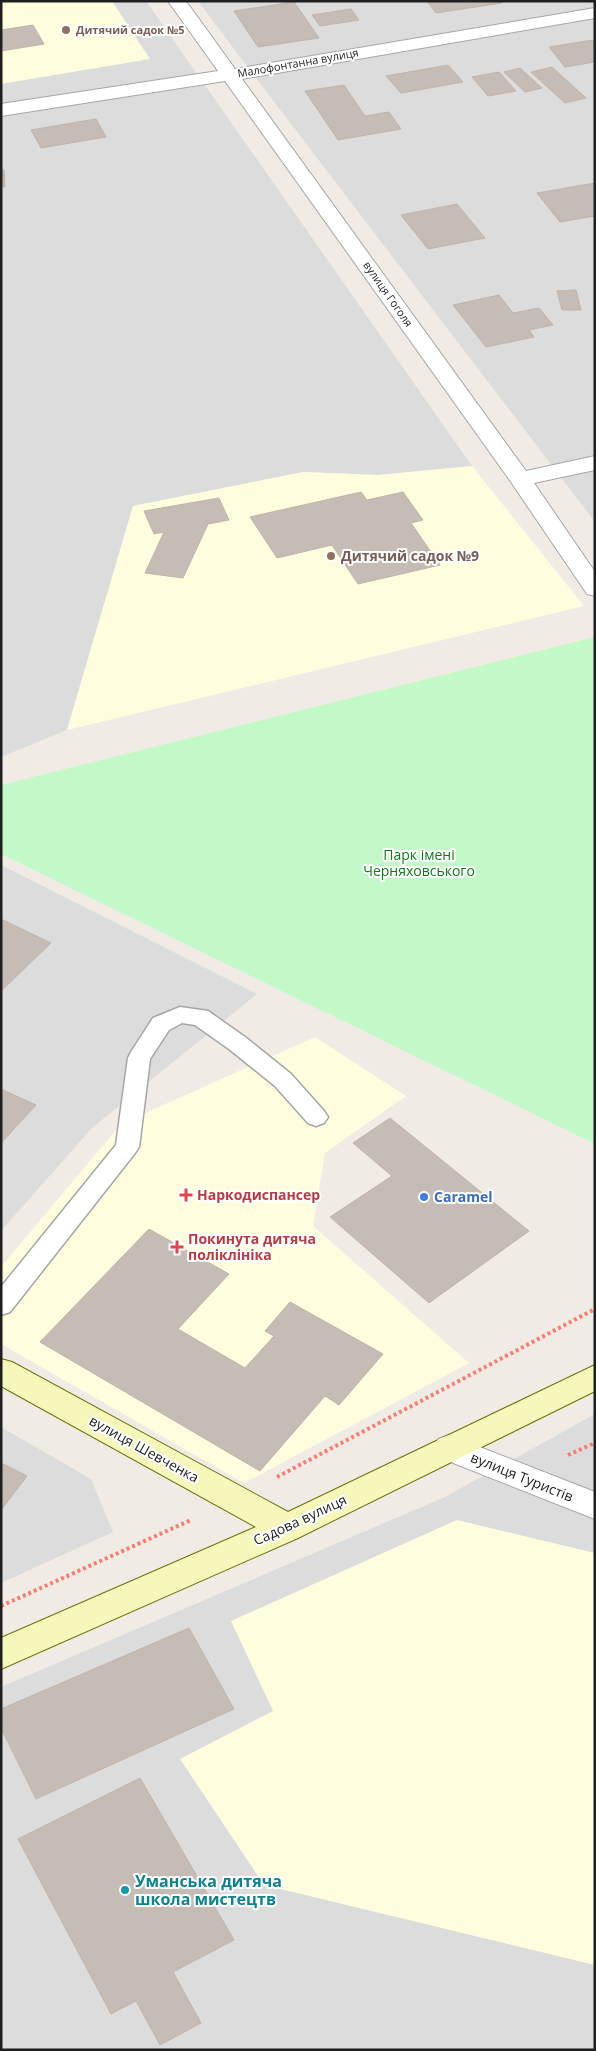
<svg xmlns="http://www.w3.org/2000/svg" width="596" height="2051" font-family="'Open Sans',sans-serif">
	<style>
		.residential { fill: #dddcdc }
		.education { fill: #fefedf }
		.park { fill: #c3f9c8 }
		.building { fill: #c4bcb5; stroke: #c1b3a8 }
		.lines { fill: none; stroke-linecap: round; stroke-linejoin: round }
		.lane-casing { stroke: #a6a6a6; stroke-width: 3 }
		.street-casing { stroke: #a6a6a6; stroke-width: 2 }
		.secondary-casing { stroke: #687507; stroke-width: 2 }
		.path { stroke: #f77e6f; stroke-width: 4; stroke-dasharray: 3 3; stroke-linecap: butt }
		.lane { fill: #fff; fill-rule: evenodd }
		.street { fill: #fff; fill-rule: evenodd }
		.secondary { fill: #f5f8ba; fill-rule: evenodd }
		.education-dot { fill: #8d6e63; stroke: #fff; stroke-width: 2 }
		.health-dot { fill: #e0444e; stroke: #fff; stroke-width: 2 }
		.shop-dot { fill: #3f7fe0; stroke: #fff; stroke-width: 2 }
		.culture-dot { fill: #0f9aa8; stroke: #fff; stroke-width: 2 }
		.labels { text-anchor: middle; stroke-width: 4; stroke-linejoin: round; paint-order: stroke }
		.far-education-label { font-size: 11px; font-weight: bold; fill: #785e54; stroke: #fff; text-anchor: start }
		.far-street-label { font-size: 11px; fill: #1f1f1f; stroke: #fff }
		.education-label { font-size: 14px; font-weight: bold; fill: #785e54; stroke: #fff; text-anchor: start }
		.park-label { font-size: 14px; fill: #0e7c18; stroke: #fff }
		.health-label { font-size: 14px; font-weight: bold; fill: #be3a42; stroke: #fff; text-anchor: start }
		.shop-label { font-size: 14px; font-weight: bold; fill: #366cbe; stroke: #fff; text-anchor: start }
		.street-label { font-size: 14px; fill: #1f1f1f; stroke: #fff }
		.near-culture-label { font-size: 16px; font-weight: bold; fill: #0d838f; stroke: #fff; text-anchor: start }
	</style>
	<rect width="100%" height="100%" fill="#f0ece5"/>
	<!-- residential -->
	<g class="residential">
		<path d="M1,1H146L472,466L378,475L303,472L133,506L67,730L1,757Z"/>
		<path d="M198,1H595V522L243,61Z"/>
		<path d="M1,865L257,994L92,1128L1,1231Z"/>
		<path d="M595,1414V2050H1V1687L445,1497Z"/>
		<path d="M1,1427L91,1479L113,1532L1,1583Z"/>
	</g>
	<!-- education -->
	<g class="education">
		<path d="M1,1H112L150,59L1,84Z"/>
		<path d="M472,466L584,606L67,730L133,506L303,472L378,475Z"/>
		<path d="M315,1037L406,1096L325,1153L313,1226L469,1363L244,1483L1,1344V1267L121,1124Z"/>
		<path d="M457,1520L595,1553V1965L264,1885L180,1759L273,1711L231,1621Z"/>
	</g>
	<!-- park -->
	<path class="park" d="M595,637V1144L1,854V785Z"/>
	<!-- building -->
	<g class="building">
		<path d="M427,1H501L502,3L436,13Z"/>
		<path d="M294,2L319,38L258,47L234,11Z"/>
		<path d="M351,9L359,20L320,26L312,15Z"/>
		<path d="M33,25L44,44L1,51V30Z"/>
		<path d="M593,40L595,62L565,67L549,47Z"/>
		<path d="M448,65L463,82L401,93L386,76Z"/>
		<path d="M552,67L586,98L565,103L531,72Z"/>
		<path d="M520,68L542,88L525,92L504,72Z"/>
		<path d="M499,72L516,91L488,96L472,77Z"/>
		<path d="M344,85L365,116L389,112L401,129L338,140L305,91Z"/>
		<path d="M96,119L106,137L41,148L31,130Z"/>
		<path d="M1,170H4L5,187H1Z"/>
		<path d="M595,183V216L560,222L537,193Z"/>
		<path d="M457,204L485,238L428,249L401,215Z"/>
		<path d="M576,290L581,310H562L557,291Z"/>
		<path d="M499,295L513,313L539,308L553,325L529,330L534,337L486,347L453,305Z"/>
		<path d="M361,492L367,500L403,492L423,520L411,523L440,565L358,584L332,545L277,558L250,517Z"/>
		<path d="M219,498L229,520L208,524L183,578L145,573L164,532L154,534L144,511Z"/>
		<path d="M1,919L51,943L1,991Z"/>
		<path d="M1,1089L36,1105L1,1143Z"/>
		<path d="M390,1118L529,1231L429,1303L330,1217L392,1176L353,1143Z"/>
		<path d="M149,1229L229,1274L178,1329L245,1368L274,1336L265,1331L290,1302L383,1354L339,1405L325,1396L260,1471L40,1342Z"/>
		<path d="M1,1463L27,1476L1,1510Z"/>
		<path d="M189,1628L234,1709L36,1799L1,1728V1709Z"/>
		<path d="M140,1778L234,1940L173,1972L201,2023L160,2045L136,2001L111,2014L18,1839Z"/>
	</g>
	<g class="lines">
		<defs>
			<path id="lane" d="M180,1007L208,1011L245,1037L291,1074L324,1111L328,1117L324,1123L316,1126L308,1123L275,1086L229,1049L195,1025L182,1023L169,1030L150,1059L139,1147L135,1153L10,1312L1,1315V1287L116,1145L128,1058L131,1052L153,1018Z"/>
			<g id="street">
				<path d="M168,1H186L235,69L595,8V18L242,79L526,471L595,456V470L534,483L595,572V596L587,594L511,482L225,81L1,116V104L218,71Z"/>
				<path d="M449,1435L595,1492V1519L438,1457L433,1448L438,1439Z"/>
			</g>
			<path id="secondary" d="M1,1359L12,1362L288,1512L595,1365V1391L298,1538L1,1669V1638L256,1527L1,1386Z"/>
		</defs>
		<!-- lane casing -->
		<use href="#lane" class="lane-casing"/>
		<!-- street casing -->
		<use href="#street" class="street-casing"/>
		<!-- secondary casing -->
		<use href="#secondary" class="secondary-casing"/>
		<!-- path -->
		<g class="path">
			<path d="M568,1455L595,1443"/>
			<path d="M277,1477L595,1309"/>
			<path d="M1,1606L191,1520"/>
		</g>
		<!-- lane -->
		<use href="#lane" class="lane"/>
		<!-- street -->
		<use href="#street" class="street"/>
		<!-- secondary -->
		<use href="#secondary" class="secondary"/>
	</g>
	<!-- markers -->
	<g class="education-dot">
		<circle cx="66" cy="30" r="5"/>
		<circle cx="331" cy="556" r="5"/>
	</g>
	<g class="health-dot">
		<path d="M183.5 1187.5h5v5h5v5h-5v5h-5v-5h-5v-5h5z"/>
		<path d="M174.5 1239.5h5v5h5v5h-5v5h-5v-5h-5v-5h5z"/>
	</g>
	<circle class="shop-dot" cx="424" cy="1197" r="5"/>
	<circle class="culture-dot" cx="125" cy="1890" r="5"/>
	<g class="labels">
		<!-- far-education labels -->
		<g class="far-education-label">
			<text x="76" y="34">Дитячий садок №5</text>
		</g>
		<!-- far-street labels -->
		<g class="far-street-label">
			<text transform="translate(298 63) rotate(-10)" y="4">Малофонтанна вулиця</text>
			<text transform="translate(388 294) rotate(55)" y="4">вулиця Гоголя</text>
		</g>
		<!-- education labels -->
		<g class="education-label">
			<text x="341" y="561">Дитячий садок №9</text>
		</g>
		<!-- park labels -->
		<g class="park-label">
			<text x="419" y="860">Парк імені<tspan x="419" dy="16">Черняховського</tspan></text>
		</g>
		<!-- health labels -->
		<g class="health-label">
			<text x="197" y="1200">Наркодиспансер</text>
			<text x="188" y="1244">Покинута дитяча<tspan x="188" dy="16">поліклініка</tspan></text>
		</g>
		<!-- shop labels -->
		<g class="shop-label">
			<text x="434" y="1202">Caramel</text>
		</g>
		<!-- street labels -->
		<g class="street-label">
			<text transform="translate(144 1449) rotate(29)" y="5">вулиця Шевченка</text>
			<text transform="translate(522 1477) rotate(22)" y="5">вулиця Туристів</text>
			<text transform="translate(300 1520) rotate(-25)" y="5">Садова вулиця</text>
		</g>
		<!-- near-culture labels -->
		<g class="near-culture-label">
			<text x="135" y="1887">Уманська дитяча<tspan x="135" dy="18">школа мистецтв</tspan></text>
		</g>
	</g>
	<!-- border -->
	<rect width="596" height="2051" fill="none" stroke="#1f1f1f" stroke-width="5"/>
</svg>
